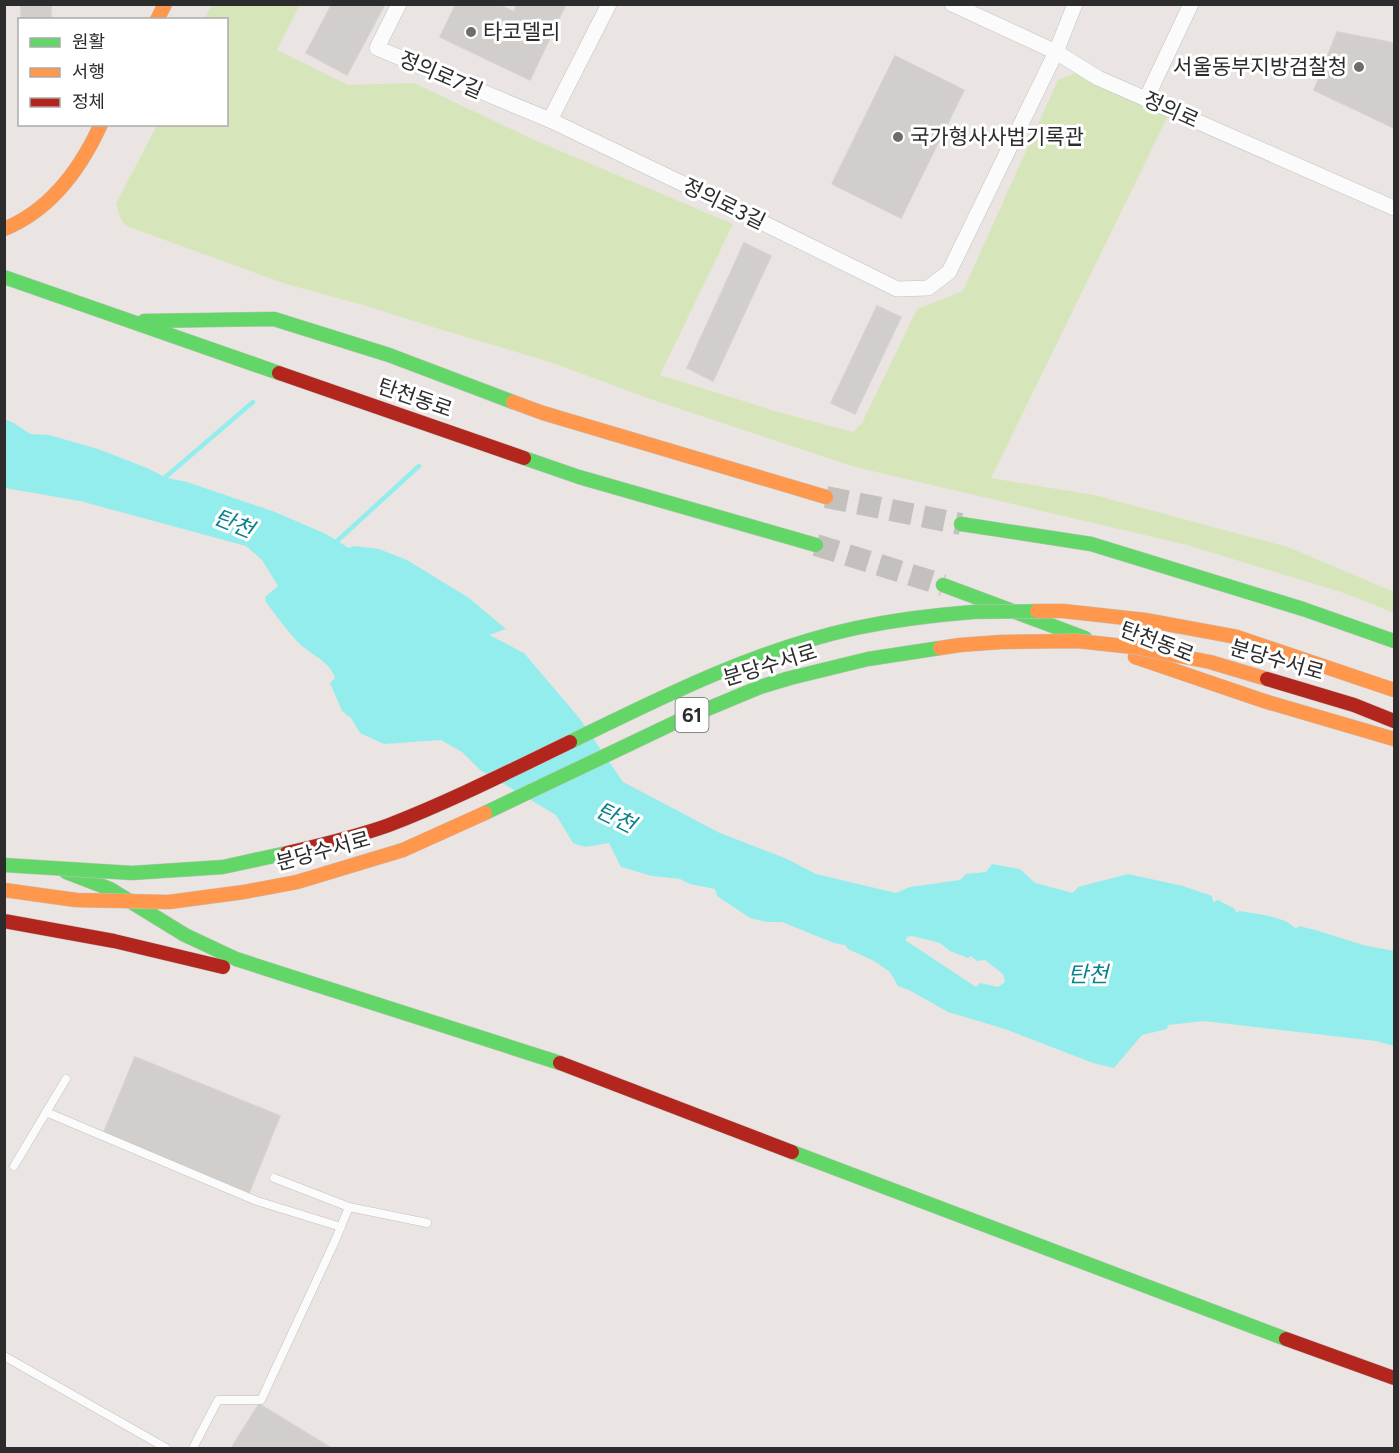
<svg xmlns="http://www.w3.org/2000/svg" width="1399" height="1453" font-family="Figtree,'Noto Sans KR',sans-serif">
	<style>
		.park { fill: #d7e6ba }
		.water { fill: #94eded; fill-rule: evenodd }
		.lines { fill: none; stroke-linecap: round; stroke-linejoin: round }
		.stream { stroke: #94eded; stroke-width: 4.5 }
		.building { fill: #d1cecb; stroke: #d5d1ce; stroke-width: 1.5 }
		.secondary-tunnel { stroke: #c4c0be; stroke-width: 22; stroke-dasharray: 22 11; stroke-linecap: butt }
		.lane-casing { stroke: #c2c1c1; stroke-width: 9 }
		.street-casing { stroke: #c2c1c1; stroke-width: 16 }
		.fast-casing { stroke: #c2c1c1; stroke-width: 15 }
		.slow-casing { stroke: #c2c1c1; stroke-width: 15 }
		.jam-casing { stroke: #c2c1c1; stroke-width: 15 }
		.lane { stroke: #fcfbfb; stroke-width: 8 }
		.street { stroke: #fcfbfb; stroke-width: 15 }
		.fast { stroke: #63d668; stroke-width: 14 }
		.slow { stroke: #ff974d; stroke-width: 14 }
		.jam { stroke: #b3261e; stroke-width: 14 }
		.fast-bridge-casing { stroke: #c6c3c2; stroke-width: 15; stroke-linecap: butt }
		.slow-bridge-casing { stroke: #c6c3c2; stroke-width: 15; stroke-linecap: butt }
		.jam-bridge-casing { stroke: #c6c3c2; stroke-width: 15; stroke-linecap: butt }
		.fast-bridge { stroke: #63d668; stroke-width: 14 }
		.slow-bridge { stroke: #ff974d; stroke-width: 14 }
		.jam-bridge { stroke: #b3261e; stroke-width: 14 }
		.poi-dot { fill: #6e6d6c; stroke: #fff; stroke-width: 2 }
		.labels { text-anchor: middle; stroke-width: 6; stroke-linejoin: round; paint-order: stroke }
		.shield { fill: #fff; stroke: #6b6b6b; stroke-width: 1.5 }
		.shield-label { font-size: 20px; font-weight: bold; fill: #2c2c2c }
		.poi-label { font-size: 21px; fill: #2c2c2c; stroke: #fff; text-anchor: start }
		.street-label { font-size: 21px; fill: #2c2c2c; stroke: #fff }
		.water-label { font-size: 22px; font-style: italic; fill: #0a818d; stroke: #fff }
	</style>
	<rect width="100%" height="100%" fill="#eae5e2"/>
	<!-- park -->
	<path class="park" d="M212,5H300L277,50L348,85L414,83L532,139L733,224L660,375L778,412L853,432L862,423L917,309L963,291L1058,80L1082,70L1170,112L991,478L1094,495L1288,547L1394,592V613L1344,593L1187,545L855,467L650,399L550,362L436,328L363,305L286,284L129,227L122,222L116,204L157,125L226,124V20L204,19Z"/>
	<!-- water -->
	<path class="water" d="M4,419L14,423L30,434L49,435L98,449L147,468L167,478L187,482L275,512L326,534L349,548L354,546L379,549L407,560L469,598L506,629L489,635L524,653L580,719L623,782L720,833L785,858L816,874L896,893L910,887L960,880L966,874L986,872L992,864L1020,869L1035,883L1073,893L1078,887L1128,874L1183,886L1212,896L1213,902L1218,900L1235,909L1236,913L1239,911C1256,914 1285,916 1296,929L1299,926L1319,931L1363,945L1394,951V1046L1376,1041L1204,1021L1168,1025L1167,1029L1142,1035L1114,1068L1093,1063L1005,1029L948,1012L909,990L898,986L890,972L874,961L848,949L845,945L834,943L782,922H766L750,918L717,896L715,889L690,884L680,879L652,876L621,867L609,843L585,847L573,843L556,815L480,770L462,752L441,740L384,744L360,733L351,718L342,711L330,683L335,678C329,659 307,654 295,639C284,627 275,614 266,602L265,597L278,586L262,560L246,546L80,501L5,488ZM912,936L940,943L950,951L968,958L971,956L977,961L985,960L1003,974L1005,982L998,987L980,983L976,987L905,940L907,937Z"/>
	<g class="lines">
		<!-- stream -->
		<g class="stream">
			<path d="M162,480L253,402"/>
			<path d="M335,543L419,466"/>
		</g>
	</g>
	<!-- building -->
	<g class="building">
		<rect x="21" y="4" width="30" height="15"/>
		<path d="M332,4H381L384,6L347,75L306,53Z"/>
		<path d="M456,4H497L514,12L517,4H566L530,80L440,37Z"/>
		<path d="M1337,32L1389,42L1394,44V128L1314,90Z"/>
		<path d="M895,56L964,90L901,218L832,184Z"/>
		<path d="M744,243L771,256L713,381L687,368Z"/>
		<path d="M877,306L901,317L855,414L831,403Z"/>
		<path d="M135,1057L280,1116L249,1193L103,1134Z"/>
		<path d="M259,1404L331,1448H235L232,1447Z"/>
	</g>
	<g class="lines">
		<!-- secondary-tunnel -->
		<g class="secondary-tunnel">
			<path d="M826,497L961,524"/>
			<path d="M816,545L943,585"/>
		</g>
		<defs>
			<g id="lane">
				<path d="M46,1112L257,1201L341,1227"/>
				<path d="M14,1166L66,1079"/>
				<path d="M274,1178L349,1207"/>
				<path d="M4,1356L166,1448"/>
				<path d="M193,1448L218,1400H261L335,1241L349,1207L427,1223"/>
			</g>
			<g id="street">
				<path d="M399,4L377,48L550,120L725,204L897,289L928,288L949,272L1056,52L1075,4"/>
				<path d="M952,4L1056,52L1098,78L1394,208"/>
				<path d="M1146,99L1191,4"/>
				<path d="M550,120L609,4"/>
			</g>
			<g id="fast">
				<path d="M4,277L279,373"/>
				<path d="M144,321L274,319L389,355L513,402"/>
				<path d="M524,458L579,477L816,545"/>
				<path d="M961,524L1091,544L1303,609L1394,641"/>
				<path d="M943,585L1085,638"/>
				<path d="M66,872L110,889L185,935L236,959L560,1063"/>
				<path d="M792,1152L1286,1339"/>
			</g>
			<g id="slow">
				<path d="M157,20L165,4"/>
				<path d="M4,229C51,210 81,168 101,124"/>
				<path d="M513,402L543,413L826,497"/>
				<path d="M1135,657L1264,701L1394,739"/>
			</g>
			<g id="jam">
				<path d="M279,373L524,458"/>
				<path d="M4,921L114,941L223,967"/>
				<path d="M560,1063L792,1152"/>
				<path d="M1286,1339L1394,1378"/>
			</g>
		</defs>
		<!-- lane casing -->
		<use href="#lane" class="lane-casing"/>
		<!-- street casing -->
		<use href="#street" class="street-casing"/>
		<!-- fast casing -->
		<use href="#fast" class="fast-casing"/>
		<!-- slow casing -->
		<use href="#slow" class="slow-casing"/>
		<!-- jam casing -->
		<use href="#jam" class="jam-casing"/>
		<!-- lane -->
		<use href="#lane" class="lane"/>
		<!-- street -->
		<use href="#street" class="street"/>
		<!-- fast -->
		<use href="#fast" class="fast"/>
		<!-- slow -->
		<use href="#slow" class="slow"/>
		<!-- jam -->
		<use href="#jam" class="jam"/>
		<defs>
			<g id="fast-bridge">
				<path d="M570,742C662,697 755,650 856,628C894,620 934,615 973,612C994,611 1016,612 1037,611"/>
				<path d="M485,813L676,722L760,687L790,678L868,659L940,648"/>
				<path d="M4,865L132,873L223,867L287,853"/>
			</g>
			<g id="slow-bridge">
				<path d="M1037,611H1063L1145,620L1237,637L1394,690"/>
				<path d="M940,648L960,645L1001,642L1077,641L1133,647L1210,662L1267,679"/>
				<path d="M4,890L76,900L169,902L244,892L297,882L403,850L485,813"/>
			</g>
			<g id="jam-bridge">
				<path d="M1267,679L1354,705L1394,721"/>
				<path d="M287,853C321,845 356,837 389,825C451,801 510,771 570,742"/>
			</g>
		</defs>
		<!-- fast-bridge casing -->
		<use href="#fast-bridge" class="fast-bridge-casing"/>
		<!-- slow-bridge casing -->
		<use href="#slow-bridge" class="slow-bridge-casing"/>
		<!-- jam-bridge casing -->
		<use href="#jam-bridge" class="jam-bridge-casing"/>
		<!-- fast-bridge -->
		<use href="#fast-bridge" class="fast-bridge"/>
		<!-- slow-bridge -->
		<use href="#slow-bridge" class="slow-bridge"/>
		<!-- jam-bridge -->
		<use href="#jam-bridge" class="jam-bridge"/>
	</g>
	<!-- markers -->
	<g class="poi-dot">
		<circle cx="471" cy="32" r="6"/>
		<circle cx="1359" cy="67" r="6"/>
		<circle cx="898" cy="137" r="6"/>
	</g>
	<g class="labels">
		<!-- shield labels -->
		<rect class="shield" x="675.5" y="698" width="33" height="34" rx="4.5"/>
		<g class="shield-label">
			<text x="692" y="722">61</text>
		</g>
		<!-- poi labels -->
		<g class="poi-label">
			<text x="483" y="39">타코델리</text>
			<text x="1347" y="74" text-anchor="end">서울동부지방검찰청</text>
			<text x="910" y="144">국가형사사법기록관</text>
		</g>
		<!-- street labels -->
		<g class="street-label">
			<text transform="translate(441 75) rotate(23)" y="7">정의로7길</text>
			<text transform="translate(1171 110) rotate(24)" y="7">정의로</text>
			<text transform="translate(724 204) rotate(26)" y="7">정의로3길</text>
			<text transform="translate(415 398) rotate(19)" y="7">탄천동로</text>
			<text transform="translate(1157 642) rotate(21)" y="7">탄천동로</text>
			<text transform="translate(1277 660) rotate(16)" y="7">분당수서로</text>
			<text transform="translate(770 665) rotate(-17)" y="7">분당수서로</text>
			<text transform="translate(323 851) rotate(-15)" y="7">분당수서로</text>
		</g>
		<!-- water labels -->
		<g class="water-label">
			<text transform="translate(234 523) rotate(22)" y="8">탄천</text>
			<text transform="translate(616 817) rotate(26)" y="8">탄천</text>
			<text x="1088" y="982">탄천</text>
		</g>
	</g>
	<!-- border -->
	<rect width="1399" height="1453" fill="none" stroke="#2c2c2c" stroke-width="12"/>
	<!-- legend -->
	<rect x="18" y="18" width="210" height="108" fill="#ffffff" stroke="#ababab" stroke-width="1.5"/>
	<rect x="30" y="38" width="30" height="9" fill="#63d668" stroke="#ababab" stroke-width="1.5"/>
	<text x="72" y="48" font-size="18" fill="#2c2c2c">원활</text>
	<rect x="30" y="68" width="30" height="9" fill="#ff974d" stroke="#ababab" stroke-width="1.5"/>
	<text x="72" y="78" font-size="18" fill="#2c2c2c">서행</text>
	<rect x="30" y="98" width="30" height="9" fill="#b3261e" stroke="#ababab" stroke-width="1.5"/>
	<text x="72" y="108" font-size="18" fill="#2c2c2c">정체</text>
</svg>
